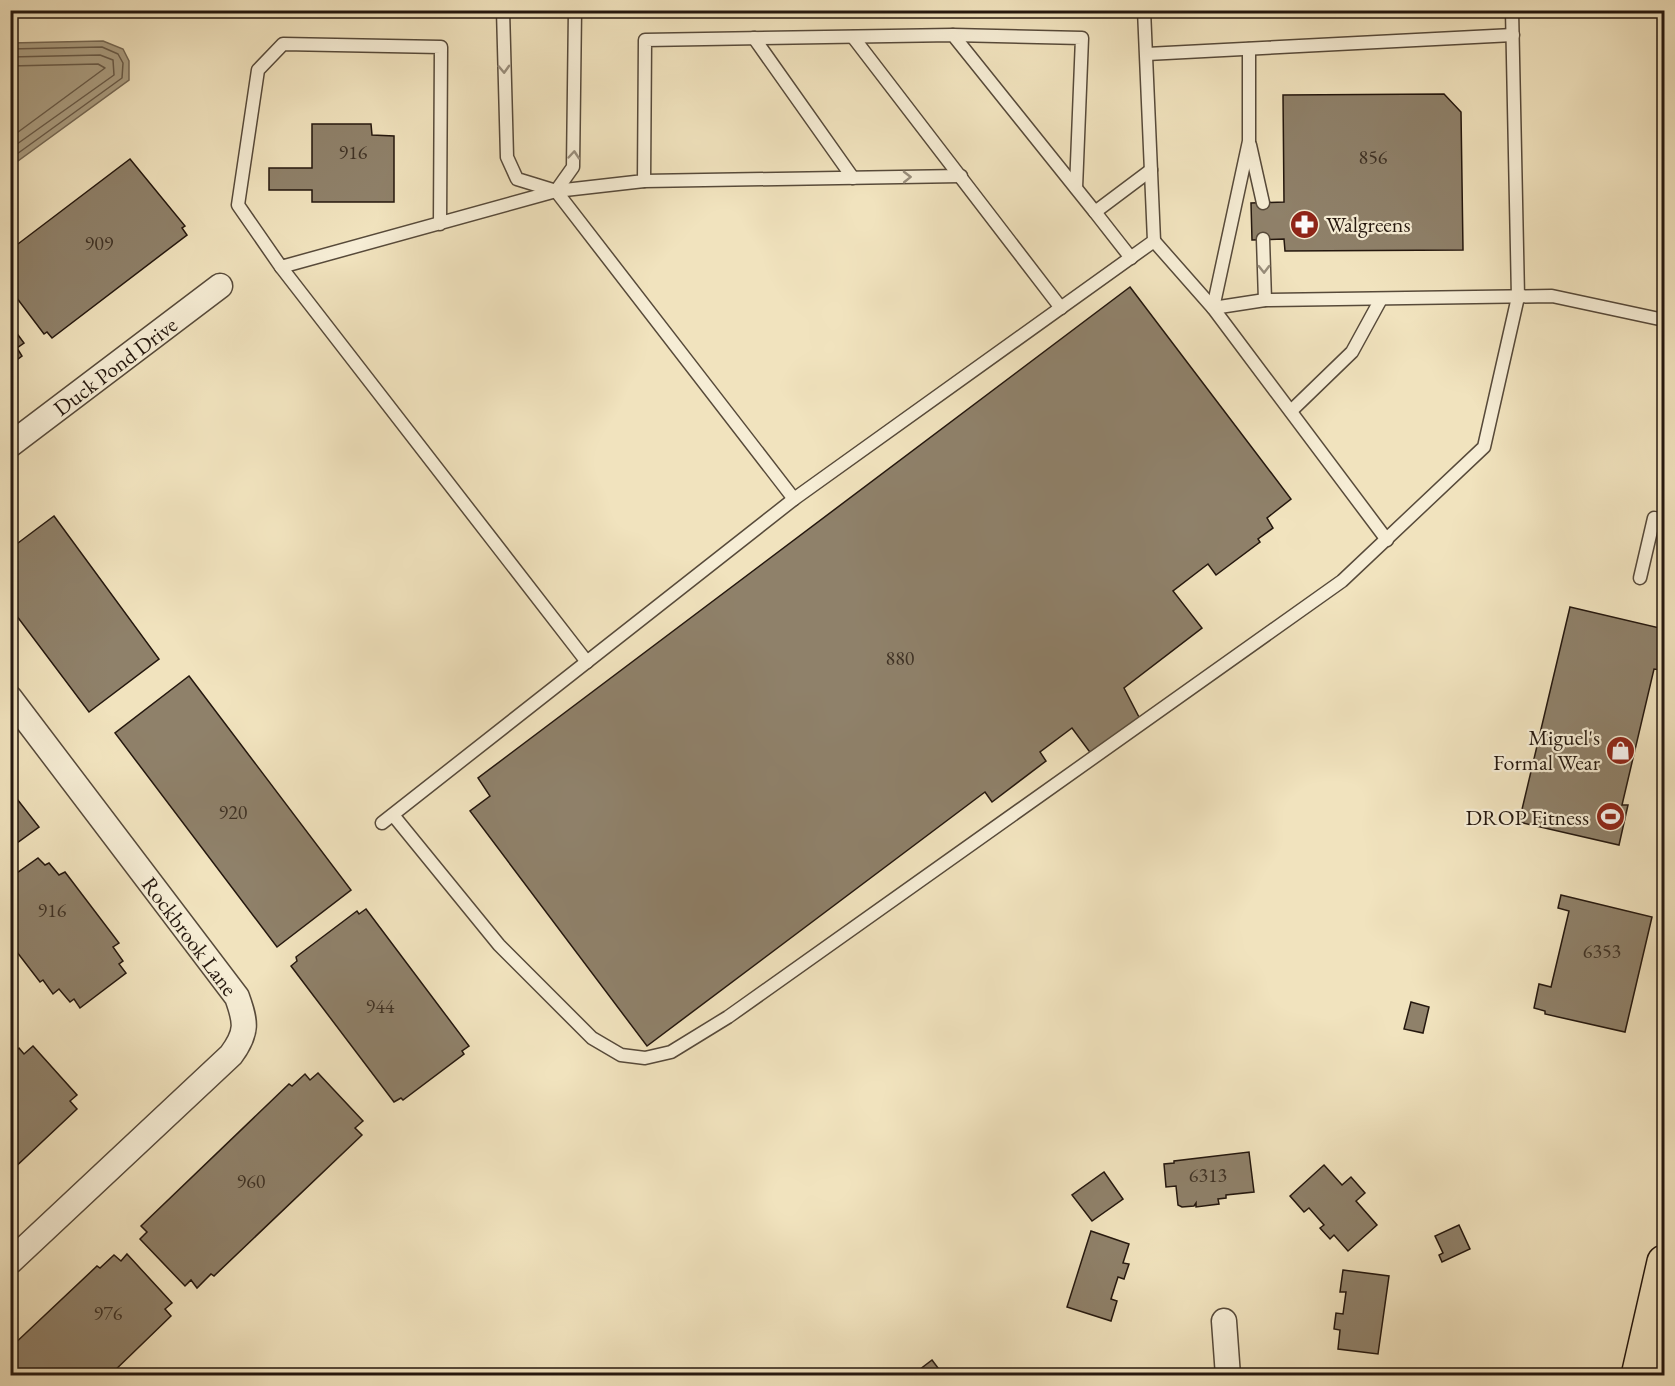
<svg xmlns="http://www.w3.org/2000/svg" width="1675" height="1386" font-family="'EB Garamond',serif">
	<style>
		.water { fill: #ab9e82; stroke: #756854; stroke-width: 1.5 }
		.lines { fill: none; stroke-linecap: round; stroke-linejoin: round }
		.shore { stroke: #685a48; stroke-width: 1.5 }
		.building { fill: #8f816a; stroke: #24170e; stroke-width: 1.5 }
		.lane-casing { stroke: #574a3a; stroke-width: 15 }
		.street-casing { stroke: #574a3a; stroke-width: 27 }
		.primary-casing { stroke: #24170e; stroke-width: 36 }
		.lane { stroke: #f6edd5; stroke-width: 12 }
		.street { stroke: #f6edd5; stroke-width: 24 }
		.primary { stroke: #f1e3be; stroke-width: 33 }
		.oneway { stroke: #988d7b }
		.labels { text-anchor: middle; stroke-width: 4.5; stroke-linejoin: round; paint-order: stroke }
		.number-label { font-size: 20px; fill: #3f3225 }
		.poi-label { font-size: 22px; fill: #24170e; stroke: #f6edd5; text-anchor: end }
		.street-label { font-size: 22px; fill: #24170e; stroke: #f6edd5 }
	</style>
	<rect width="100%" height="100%" fill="#f1e3be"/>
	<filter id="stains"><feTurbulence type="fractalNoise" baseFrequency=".00333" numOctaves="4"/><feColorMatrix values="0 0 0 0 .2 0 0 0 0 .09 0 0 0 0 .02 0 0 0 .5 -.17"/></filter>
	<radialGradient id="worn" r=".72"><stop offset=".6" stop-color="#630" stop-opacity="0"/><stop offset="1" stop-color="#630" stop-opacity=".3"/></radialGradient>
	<!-- water -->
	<path class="water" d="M103,41L123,49L129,61V80L11,166V43Z"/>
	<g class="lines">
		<!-- shore -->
		<g class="shore">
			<path d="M10,49L102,47L118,54L123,63L122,78L10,159"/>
			<path d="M10,57L100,55L113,60L114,75L10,149"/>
			<path d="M10,66L98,64L105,68L10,138"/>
		</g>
	</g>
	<!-- building -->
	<g class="building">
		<path d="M1444,94L1461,112L1463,250L1285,251L1284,239L1252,240L1251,203L1284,202L1283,95Z"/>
		<path d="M312,124H371L372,135L394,136V202H312V190H269V168H312Z"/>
		<path d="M130,159L185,226L182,228L187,235L52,338L47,332L44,334L10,289V250Z"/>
		<path d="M1130,287L1291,499L1267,518L1273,528L1258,539L1260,542L1216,575L1208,564L1173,591L1202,628L1124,688L1140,719L1092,755L1072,728L1040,752L1046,761L992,802L985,792L647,1046L470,811L490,796L478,778Z"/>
		<path d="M10,324L24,343L17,348L22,356L10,365Z"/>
		<path d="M54,516L159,659L89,712L10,607V549Z"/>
		<path d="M1570,607L1664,629V650L1660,670L1654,669L1622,805H1628L1619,845L1519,822Z"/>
		<path d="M189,676L351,890L277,947L115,733Z"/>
		<path d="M10,790L39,827L10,848Z"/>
		<path d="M38,858L45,865L49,863L59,875L65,872L119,943L113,947L123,961L119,964L126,973L80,1008L74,999L70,1002L59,989L53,994L43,980L40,982L10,943V878Z"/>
		<path d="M1561,895L1652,917L1625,1032L1545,1014V1011L1534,1008L1539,984L1551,987L1569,911L1558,908Z"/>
		<path d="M366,909L469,1046L462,1051L464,1054L403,1100L401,1098L394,1102L291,966L297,961L296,957L357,911L359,914Z"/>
		<path d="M1411,1002L1429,1007L1423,1033L1404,1029Z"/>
		<path d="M33,1046L77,1095L70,1101L77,1109L10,1172V1056L19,1048L24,1054Z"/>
		<path d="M318,1073L363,1121L355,1128L362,1135L214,1276L211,1274L197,1288L191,1280L185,1286L140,1239L147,1232L141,1226L289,1084L292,1086L305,1074L310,1080Z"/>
		<path d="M1249,1152L1254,1192L1226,1195V1198L1218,1199L1219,1204L1196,1207V1203L1194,1206L1182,1207L1178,1205L1176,1186L1166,1187L1164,1164L1174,1163V1161Z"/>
		<path d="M1324,1165L1342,1185L1351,1177L1365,1193L1356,1201L1377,1225L1348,1251L1334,1235L1330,1239L1320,1228L1324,1225L1309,1208L1304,1212L1290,1196Z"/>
		<path d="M1104,1172L1123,1199L1092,1221L1072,1195Z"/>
		<path d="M1459,1225L1470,1249L1442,1262L1439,1255L1443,1253L1435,1236Z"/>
		<path d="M1091,1231L1129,1244L1123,1263L1129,1264L1124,1279L1118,1277L1111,1299L1117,1301L1111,1321L1067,1307Z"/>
		<path d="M127,1254L172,1303L165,1309L171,1316L109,1376H10V1348L97,1266L100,1268L114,1255L121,1261Z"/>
		<path d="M1343,1270L1389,1276L1378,1354L1338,1349L1340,1330L1334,1329L1336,1313L1343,1314L1346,1292H1340Z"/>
		<path d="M932,1360L944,1376H922L919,1370Z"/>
		<path d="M1153,1370L1154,1376H1113L1112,1373Z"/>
		<path d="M1354,1371V1376H1308V1374Z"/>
	</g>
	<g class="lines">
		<defs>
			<g id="lane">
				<path d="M503,10L507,157L517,179L556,191L573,167L575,10"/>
				<path d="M953,35L1082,38L1076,188"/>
				<path d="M853,37L1061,308"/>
				<path d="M754,38L853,178"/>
				<path d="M1249,49V141L1213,308L1387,540"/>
				<path d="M1147,54L1513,35"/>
				<path d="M1250,145L1263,203"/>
				<path d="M644,181L961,176"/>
				<path d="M556,191L794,499"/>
				<path d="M1095,212L1131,258"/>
				<path d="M440,224L441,47L283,44L258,70L238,205L281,267L556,191L644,181L645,40L953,35L1095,212L1151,170"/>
				<path d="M1263,239L1265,300"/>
				<path d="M1154,241L1213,308L1265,300L1552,296L1664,320"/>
				<path d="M281,267L587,662"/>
				<path d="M1291,411L1352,352L1381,299"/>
				<path d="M1640,578L1654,518L1664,520"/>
				<path d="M393,815L499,945L592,1038L621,1055L645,1058L671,1052L728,1017L1342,581L1484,447L1518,297L1512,10"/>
				<path d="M382,823L794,499L1154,241L1144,10"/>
			</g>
			<g id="street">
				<path d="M10,445L220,286"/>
				<path d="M10,698L237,997C246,1022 248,1032 231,1055L10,1262"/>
				<path d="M1224,1321L1228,1376"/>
			</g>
			<path id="primary" d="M1638,1376L1664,1262"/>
		</defs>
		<!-- lane casing -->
		<use href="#lane" class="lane-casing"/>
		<!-- street casing -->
		<use href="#street" class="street-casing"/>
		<!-- primary casing -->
		<use href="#primary" class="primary-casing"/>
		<!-- lane -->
		<use href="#lane" class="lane"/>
		<!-- street -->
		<use href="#street" class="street"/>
		<!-- primary -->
		<use href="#primary" class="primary"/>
	</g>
	<!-- one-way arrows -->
	<defs><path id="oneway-chevron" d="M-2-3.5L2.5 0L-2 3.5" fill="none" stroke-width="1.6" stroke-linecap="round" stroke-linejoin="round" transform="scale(1.5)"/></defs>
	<g class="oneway">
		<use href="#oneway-chevron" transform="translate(504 69) rotate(88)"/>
		<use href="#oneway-chevron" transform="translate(574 155) rotate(-85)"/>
		<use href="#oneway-chevron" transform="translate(907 177) rotate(-1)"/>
		<use href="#oneway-chevron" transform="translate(1264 269) rotate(89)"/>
	</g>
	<!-- icons -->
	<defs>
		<symbol id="pharmacy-disc" viewBox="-11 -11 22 22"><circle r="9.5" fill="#8f2418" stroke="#f6edd5"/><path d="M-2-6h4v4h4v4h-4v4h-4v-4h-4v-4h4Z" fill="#fff"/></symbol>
		<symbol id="shop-disc" viewBox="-11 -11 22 22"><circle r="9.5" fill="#8f2418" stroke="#f6edd5"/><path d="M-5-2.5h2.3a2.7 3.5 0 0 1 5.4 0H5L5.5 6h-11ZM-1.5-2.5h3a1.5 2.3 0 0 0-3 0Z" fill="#fff"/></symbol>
		<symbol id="stadium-disc" viewBox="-11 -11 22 22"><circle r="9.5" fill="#8f2418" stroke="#f6edd5"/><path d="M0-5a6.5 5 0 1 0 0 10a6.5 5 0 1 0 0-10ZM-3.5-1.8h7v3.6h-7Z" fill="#fff"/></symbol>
	</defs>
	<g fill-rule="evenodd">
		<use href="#pharmacy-disc" x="1288" y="208" width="33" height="33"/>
		<use href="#shop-disc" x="1604" y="734" width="33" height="33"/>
		<use href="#stadium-disc" x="1594" y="800" width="33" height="33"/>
	</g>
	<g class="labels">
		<!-- number labels -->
		<g class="number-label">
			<text x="353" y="159">916</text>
			<text x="1373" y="164">856</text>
			<text x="99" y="250">909</text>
			<text x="900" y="665">880</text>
			<text x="233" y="819">920</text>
			<text x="52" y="917">916</text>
			<text x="1602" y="958">6353</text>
			<text x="380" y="1013">944</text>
			<text x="1208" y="1182">6313</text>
			<text x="251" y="1188">960</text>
			<text x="108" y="1320">976</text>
		</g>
		<!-- poi labels -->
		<g class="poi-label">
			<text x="1326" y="232" text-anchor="start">Walgreens</text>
			<text x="1600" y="745">Miguel's<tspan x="1600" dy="25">Formal Wear</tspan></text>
			<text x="1589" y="825">DROP Fitness</text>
		</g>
		<!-- street labels -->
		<g class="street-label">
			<text transform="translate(115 366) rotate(-37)" y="8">Duck Pond Drive</text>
			<text transform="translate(190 936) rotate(53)" y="8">Rockbrook Lane</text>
		</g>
	</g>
	<!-- margin -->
	<rect width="1675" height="1386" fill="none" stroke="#f1e3be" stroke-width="36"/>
	<rect x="12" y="12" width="1651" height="1362" fill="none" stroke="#24170e" stroke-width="3"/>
	<rect x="18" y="18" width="1639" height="1350" fill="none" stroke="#24170e" stroke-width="1.5"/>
	<rect width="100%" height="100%" filter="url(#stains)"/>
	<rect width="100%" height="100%" fill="url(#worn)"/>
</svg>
